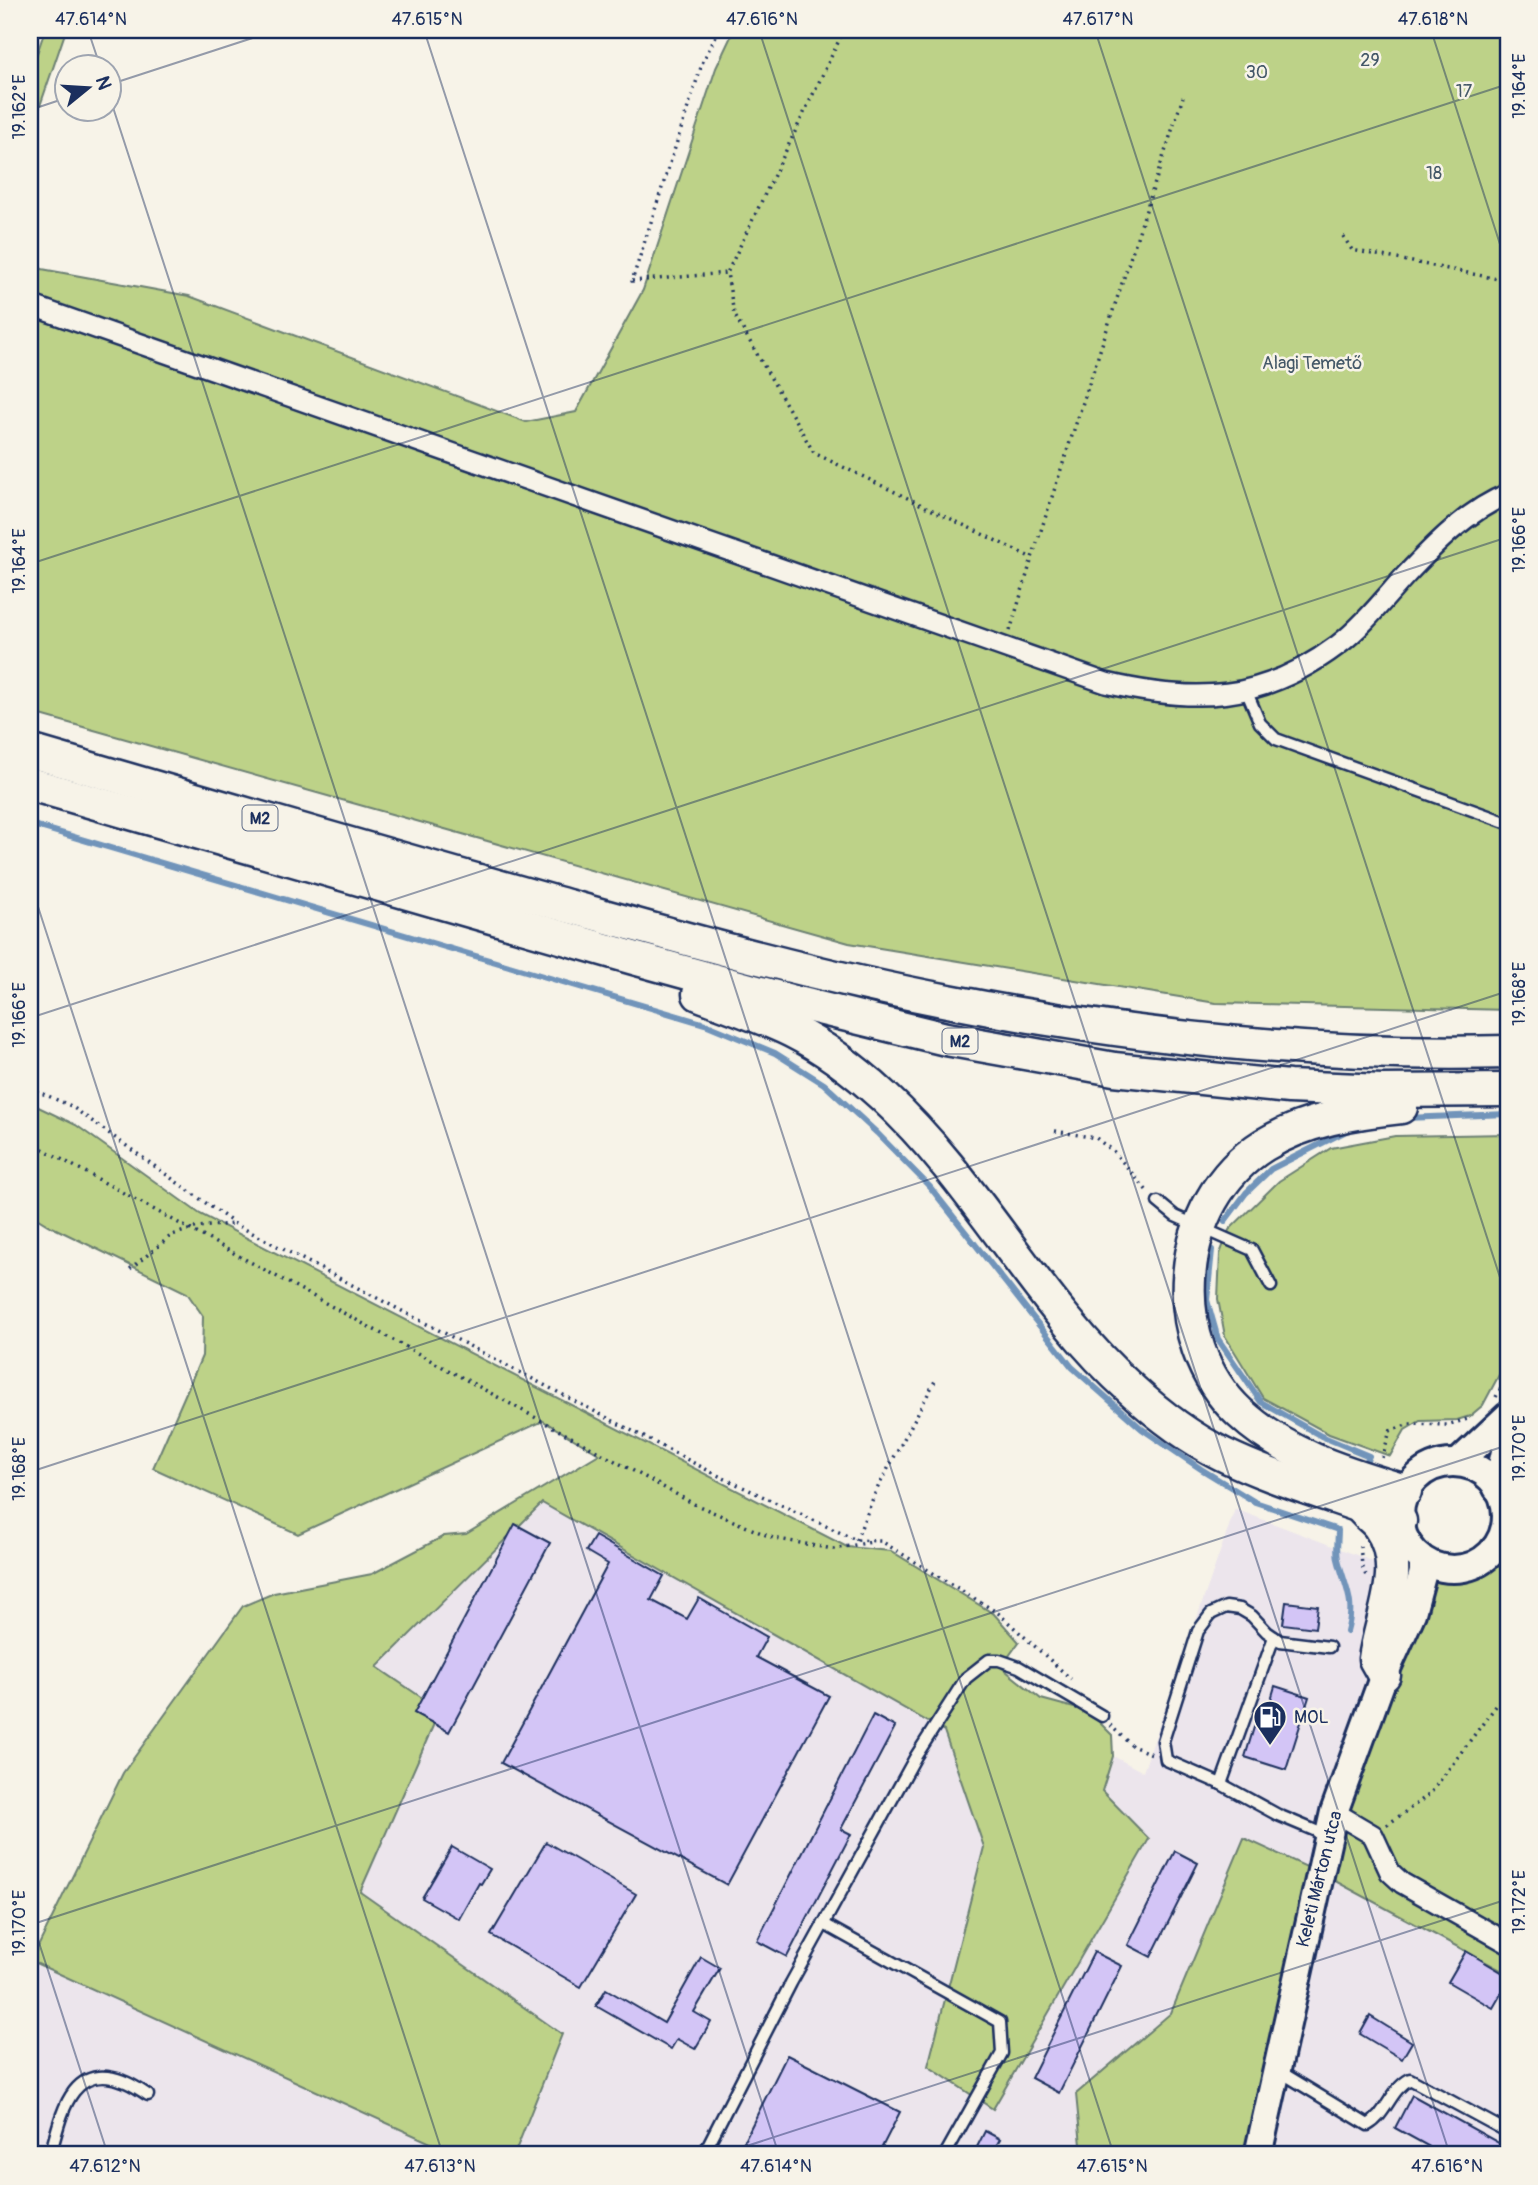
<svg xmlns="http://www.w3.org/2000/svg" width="1538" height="2185" font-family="Pangolin,sans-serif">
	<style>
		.built { fill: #ece5ec }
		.green { fill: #bdd288; stroke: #6c8073; stroke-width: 2 }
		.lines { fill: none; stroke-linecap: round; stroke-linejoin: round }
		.stream { stroke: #7194ba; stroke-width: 6 }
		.building { fill: #d3c5f6; stroke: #1b2f5e; stroke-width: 2 }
		.service-casing { stroke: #1b2f5e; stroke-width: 15 }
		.minor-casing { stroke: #1b2f5e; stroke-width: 24 }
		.secondary-casing { stroke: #1b2f5e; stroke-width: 32 }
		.trunk-casing { stroke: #1b2f5e; stroke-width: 37 }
		.path { stroke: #1b2f5e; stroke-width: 3.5; stroke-dasharray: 2 5; stroke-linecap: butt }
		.service { stroke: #f7f3e8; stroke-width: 10 }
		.minor { stroke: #f7f3e8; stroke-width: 19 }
		.secondary { stroke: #f7f3e8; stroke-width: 26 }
		.trunk { stroke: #f7f3e8; stroke-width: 32 }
		.ticks { fill: none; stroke: #1b2f5e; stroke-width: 2; stroke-opacity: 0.45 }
		.labels { text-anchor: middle; stroke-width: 5; stroke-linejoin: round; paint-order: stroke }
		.shield { fill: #f7f3e8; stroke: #5d6a87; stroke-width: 2 }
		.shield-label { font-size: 16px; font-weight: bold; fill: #1b2f5e }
		.park-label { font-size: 18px; fill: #445868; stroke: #f7f3e8 }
		.poi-label { font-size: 18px; fill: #1b2f5e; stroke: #f7f3e8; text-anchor: start }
		.street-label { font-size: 18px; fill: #1b2f5e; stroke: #f7f3e8 }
		.neatline { fill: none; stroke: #1b2f5e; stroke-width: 2.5 }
		.ticks-label { font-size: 18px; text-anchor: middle; fill: #1b2f5e }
	</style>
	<rect width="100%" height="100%" fill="#f7f3e8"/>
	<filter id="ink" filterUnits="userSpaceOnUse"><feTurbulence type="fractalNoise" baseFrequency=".0143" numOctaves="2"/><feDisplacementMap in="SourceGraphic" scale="14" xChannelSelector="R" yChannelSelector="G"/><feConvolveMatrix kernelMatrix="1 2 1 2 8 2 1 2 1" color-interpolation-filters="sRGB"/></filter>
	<g filter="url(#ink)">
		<!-- built -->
		<g class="built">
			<path d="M542,1503L944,1731L984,1847L928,2066L1102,1791L1113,1756L1143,1772L1235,1509L1430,1583L1326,1876L1508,1974V2155H514L562,2034L360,1893L440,1710L377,1667Z"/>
			<path d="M31,1961L457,2155H30V2059L38,2043Z"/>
		</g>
		<!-- green -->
		<g class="green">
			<path d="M45,30H66L30,135V74Z"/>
			<path d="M734,30H1508V1010L1216,1003L849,943L30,712V259L42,269L189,296L526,422L576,412L643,290L716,68Z"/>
			<path d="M30,1103L76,1125L200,1214L847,1547L891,1551L994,1614L1019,1642L1001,1667L1041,1699L1089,1712L1112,1735L1113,1756L1102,1791L1149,1839L993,2109L928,2066L984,1847L944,1731L542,1503L377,1667L440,1710L360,1892L562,2034L514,2155H457L31,1961L123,1773L243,1606L274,1593L372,1574L444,1536L466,1534L599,1454L543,1421L298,1534L153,1468L202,1356L203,1316L187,1293L48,1225L30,1214Z"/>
			<path d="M1508,1134V1358L1483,1405L1470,1416L1457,1420L1420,1421L1405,1430L1390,1456L1329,1434L1263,1398L1225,1336L1218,1299L1220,1254L1229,1230L1279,1181L1331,1148L1395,1136Z"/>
			<path d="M1508,1561V1974L1326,1876L1248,2155H1082L1076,2094L1171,2013L1244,1838L1326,1876L1430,1583L1443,1568L1471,1578Z"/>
		</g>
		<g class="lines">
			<!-- stream -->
			<g class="stream">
				<path d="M30,824L705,1024L775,1053L824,1084L877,1133L930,1187L1072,1367L1142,1429L1201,1469L1255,1502L1338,1530C1338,1539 1336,1550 1338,1559C1345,1588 1356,1600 1347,1632"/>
				<path d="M1405,1118L1508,1114"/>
				<path d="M1225,1221L1246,1193L1271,1169L1350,1129"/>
				<path d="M1212,1250L1207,1300L1218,1339L1261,1402L1321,1436L1369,1456L1365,1464"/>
			</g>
		</g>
		<!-- building -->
		<g class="building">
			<path d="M515,1524L550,1543L449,1732L414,1713Z"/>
			<path d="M595,1536L664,1576L651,1600L687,1619L699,1598L767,1637L756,1657L829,1696L727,1885L501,1763L608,1564L586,1551Z"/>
			<path d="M1286,1602L1318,1606L1315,1628L1283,1624Z"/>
			<path d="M1275,1686L1309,1697L1286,1770L1245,1757L1255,1724L1263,1727Z"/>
			<path d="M873,1715L895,1727L841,1829L851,1834L787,1957L757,1941Z"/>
			<path d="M546,1842L636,1894L581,1987L491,1935Z"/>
			<path d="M452,1847L490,1869L481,1884L479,1883L459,1919L422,1898Z"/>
			<path d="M1175,1851L1198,1863L1151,1957L1128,1945Z"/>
			<path d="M1466,1951L1508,1976V1982L1493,2008L1448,1982Z"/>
			<path d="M1094,1952L1122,1966L1059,2093L1031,2078Z"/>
			<path d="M701,1957L720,1968L694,2012L711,2022L695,2049L677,2039L671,2049L596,2006L606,1989L664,2023Z"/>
			<path d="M1370,2016L1412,2042L1402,2059L1360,2034Z"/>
			<path d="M787,2055L900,2112L878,2155H737Z"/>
			<path d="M1412,2095L1508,2148V2155H1444L1395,2128Z"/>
			<path d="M985,2131L1000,2139L991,2155H973Z"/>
		</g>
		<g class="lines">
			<defs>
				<g id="service">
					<path d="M1246,690L1260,723L1276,739L1508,823"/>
					<path d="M1158,1202L1175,1216L1252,1250L1271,1286"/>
					<path d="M1221,1784L1274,1637"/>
					<path d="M1325,1838L1316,1831L1278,1815L1221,1784L1166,1760L1163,1741L1198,1631L1211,1614L1226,1607L1240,1609L1252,1616L1267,1632L1280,1641L1329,1647"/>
					<path d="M824,1924L1000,2022L1002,2053L945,2155"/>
					<path d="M1279,2071L1368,2125C1387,2114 1390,2090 1410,2079L1508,2132"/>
					<path d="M50,2155C61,2118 69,2061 123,2081C132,2084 140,2090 148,2095"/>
					<path d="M703,2155L791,1983L916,1756L966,1678L989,1660H999L1019,1667L1102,1716"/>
				</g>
				<g id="minor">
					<path d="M30,305L1106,683C1195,704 1262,702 1338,645C1363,626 1384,599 1405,576C1434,545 1468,510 1508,494"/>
					<path d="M1505,1510H1508"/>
					<path d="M1493,1549L1508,1544"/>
					<path d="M1334,1812L1373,1835L1390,1872L1402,1883L1508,1943"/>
				</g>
				<g id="secondary">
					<path d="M1459,1462L1508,1416"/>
					<circle cx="1453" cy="1516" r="53"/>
					<path d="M1497,1488L1508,1438"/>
					<path d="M1258,2155L1334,1812L1384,1675L1412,1613L1423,1572V1560"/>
				</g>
				<g id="trunk">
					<path d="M30,751C205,802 381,854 557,903C686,939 816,976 948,1001C1132,1037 1320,1057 1508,1052"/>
					<path d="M30,784L637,959L794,1002L946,1039L1114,1069L1289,1087L1382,1091L1508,1090"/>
					<path d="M699,994C730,1006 763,1017 792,1031C824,1047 857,1072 883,1096C978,1183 1036,1304 1132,1390C1158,1414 1190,1438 1222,1454C1279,1482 1341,1497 1400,1521"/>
					<path d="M1401,1107C1354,1112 1305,1120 1264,1145C1174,1201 1163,1342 1240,1413C1286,1456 1346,1473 1405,1491"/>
					<path d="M1360,1506C1365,1514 1373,1518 1379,1526C1408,1567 1381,1615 1375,1659L1384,1675"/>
				</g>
			</defs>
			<!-- service casing -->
			<use href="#service" class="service-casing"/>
			<!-- minor casing -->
			<use href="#minor" class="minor-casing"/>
			<!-- secondary casing -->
			<use href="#secondary" class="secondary-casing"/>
			<!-- trunk casing -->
			<use href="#trunk" class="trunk-casing"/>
			<!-- path -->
			<g class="path">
				<path d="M719,30L703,61L632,281L727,273"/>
				<path d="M844,30L727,273L734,314L814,453L1032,558"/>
				<path d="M1343,236L1352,250L1508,281"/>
				<path d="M1010,631L1032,558L1183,97"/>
				<path d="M30,1088L71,1106L235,1224L715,1474L856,1540L881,1541L998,1613L1071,1679"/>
				<path d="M1055,1131L1096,1138L1114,1152L1148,1192"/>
				<path d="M30,1142L694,1504L773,1538L833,1549L872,1542"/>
				<path d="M130,1269L172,1235L198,1227L233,1224"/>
				<path d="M1496,1397L1508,1375"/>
				<path d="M1382,1458L1390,1431L1409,1424L1447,1425L1471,1418"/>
				<path d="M856,1540L876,1491L935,1381"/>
				<path d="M1360,1546L1362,1565L1366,1576"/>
				<path d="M1110,1725L1132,1746L1152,1754"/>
				<path d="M1387,1825L1430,1794L1508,1690"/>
			</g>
			<!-- service -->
			<use href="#service" class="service"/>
			<!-- minor -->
			<use href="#minor" class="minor"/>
			<!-- secondary -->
			<use href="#secondary" class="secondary"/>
			<!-- trunk -->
			<use href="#trunk" class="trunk"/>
		</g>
	</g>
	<!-- ticks -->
	<path class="ticks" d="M88,30L100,66M424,30L1114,2155M759,30L1450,2155M1095,30L1508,1302M1431,30L1508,269M108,85L277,30M108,92L779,2155M30,110L66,98M30,564L1508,84M30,882L443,2155M30,1018L1508,537M30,1472L1508,991M30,1915L108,2155M30,1925L1508,1445M719,2155L1508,1899"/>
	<!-- icons -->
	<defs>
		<symbol id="fuel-pin" viewBox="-11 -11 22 30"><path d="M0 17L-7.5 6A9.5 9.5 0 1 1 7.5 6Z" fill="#1b2f5e" stroke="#f7f3e8"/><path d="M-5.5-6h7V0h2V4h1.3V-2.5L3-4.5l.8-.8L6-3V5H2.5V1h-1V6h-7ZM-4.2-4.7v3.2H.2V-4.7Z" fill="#fff"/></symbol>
	</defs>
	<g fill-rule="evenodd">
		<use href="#fuel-pin" x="1251" y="1698" width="38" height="52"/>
	</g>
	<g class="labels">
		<!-- shield labels -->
		<g class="shield">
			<rect x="242.5" y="805.5" width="35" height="25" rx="5"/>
			<rect x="942.5" y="1028.5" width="35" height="25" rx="5"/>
		</g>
		<g class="shield-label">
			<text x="260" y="824">M2</text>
			<text x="960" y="1047">M2</text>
		</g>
		<!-- park labels -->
		<g class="park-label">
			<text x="1370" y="66">29</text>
			<text x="1257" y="78">30</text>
			<text x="1464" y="97">17</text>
			<text x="1434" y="179">18</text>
			<text x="1312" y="369">Alagi Temető</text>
		</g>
		<!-- poi labels -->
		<g class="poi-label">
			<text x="1294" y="1723">MOL</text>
		</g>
		<!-- street labels -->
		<g class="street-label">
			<text transform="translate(1319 1879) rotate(-76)" y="6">Keleti Márton utca</text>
		</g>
	</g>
	<!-- margin -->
	<rect width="1538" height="2185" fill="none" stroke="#f7f3e8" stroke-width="77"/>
	<!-- north arrow -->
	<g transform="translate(88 88) rotate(72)"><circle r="33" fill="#f7f3e8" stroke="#9fa5b1" stroke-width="2"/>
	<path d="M0-5L12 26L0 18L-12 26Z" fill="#1b2f5e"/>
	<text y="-10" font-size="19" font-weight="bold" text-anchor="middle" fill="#1b2f5e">N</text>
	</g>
	<rect x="38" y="38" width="1462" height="2108" class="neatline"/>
	<g class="ticks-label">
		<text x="91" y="25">47.614°N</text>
		<text x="427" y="25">47.615°N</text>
		<text x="762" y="25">47.616°N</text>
		<text x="1098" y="25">47.617°N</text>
		<text x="1433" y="25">47.618°N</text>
		<text transform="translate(1519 86) rotate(-90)" y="6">19.164°E</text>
		<text transform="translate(19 107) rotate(-90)" y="6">19.162°E</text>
		<text transform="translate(1519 540) rotate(-90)" y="6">19.166°E</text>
		<text transform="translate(19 561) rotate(-90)" y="6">19.164°E</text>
		<text transform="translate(1519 994) rotate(-90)" y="6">19.168°E</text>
		<text transform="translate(19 1015) rotate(-90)" y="6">19.166°E</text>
		<text transform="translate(1519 1448) rotate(-90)" y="6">19.170°E</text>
		<text transform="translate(19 1469) rotate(-90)" y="6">19.168°E</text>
		<text transform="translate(1519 1902) rotate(-90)" y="6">19.172°E</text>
		<text transform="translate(19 1923) rotate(-90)" y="6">19.170°E</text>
		<text x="105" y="2172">47.612°N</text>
		<text x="440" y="2172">47.613°N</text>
		<text x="776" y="2172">47.614°N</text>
		<text x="1112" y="2172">47.615°N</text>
		<text x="1447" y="2172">47.616°N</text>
	</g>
</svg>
